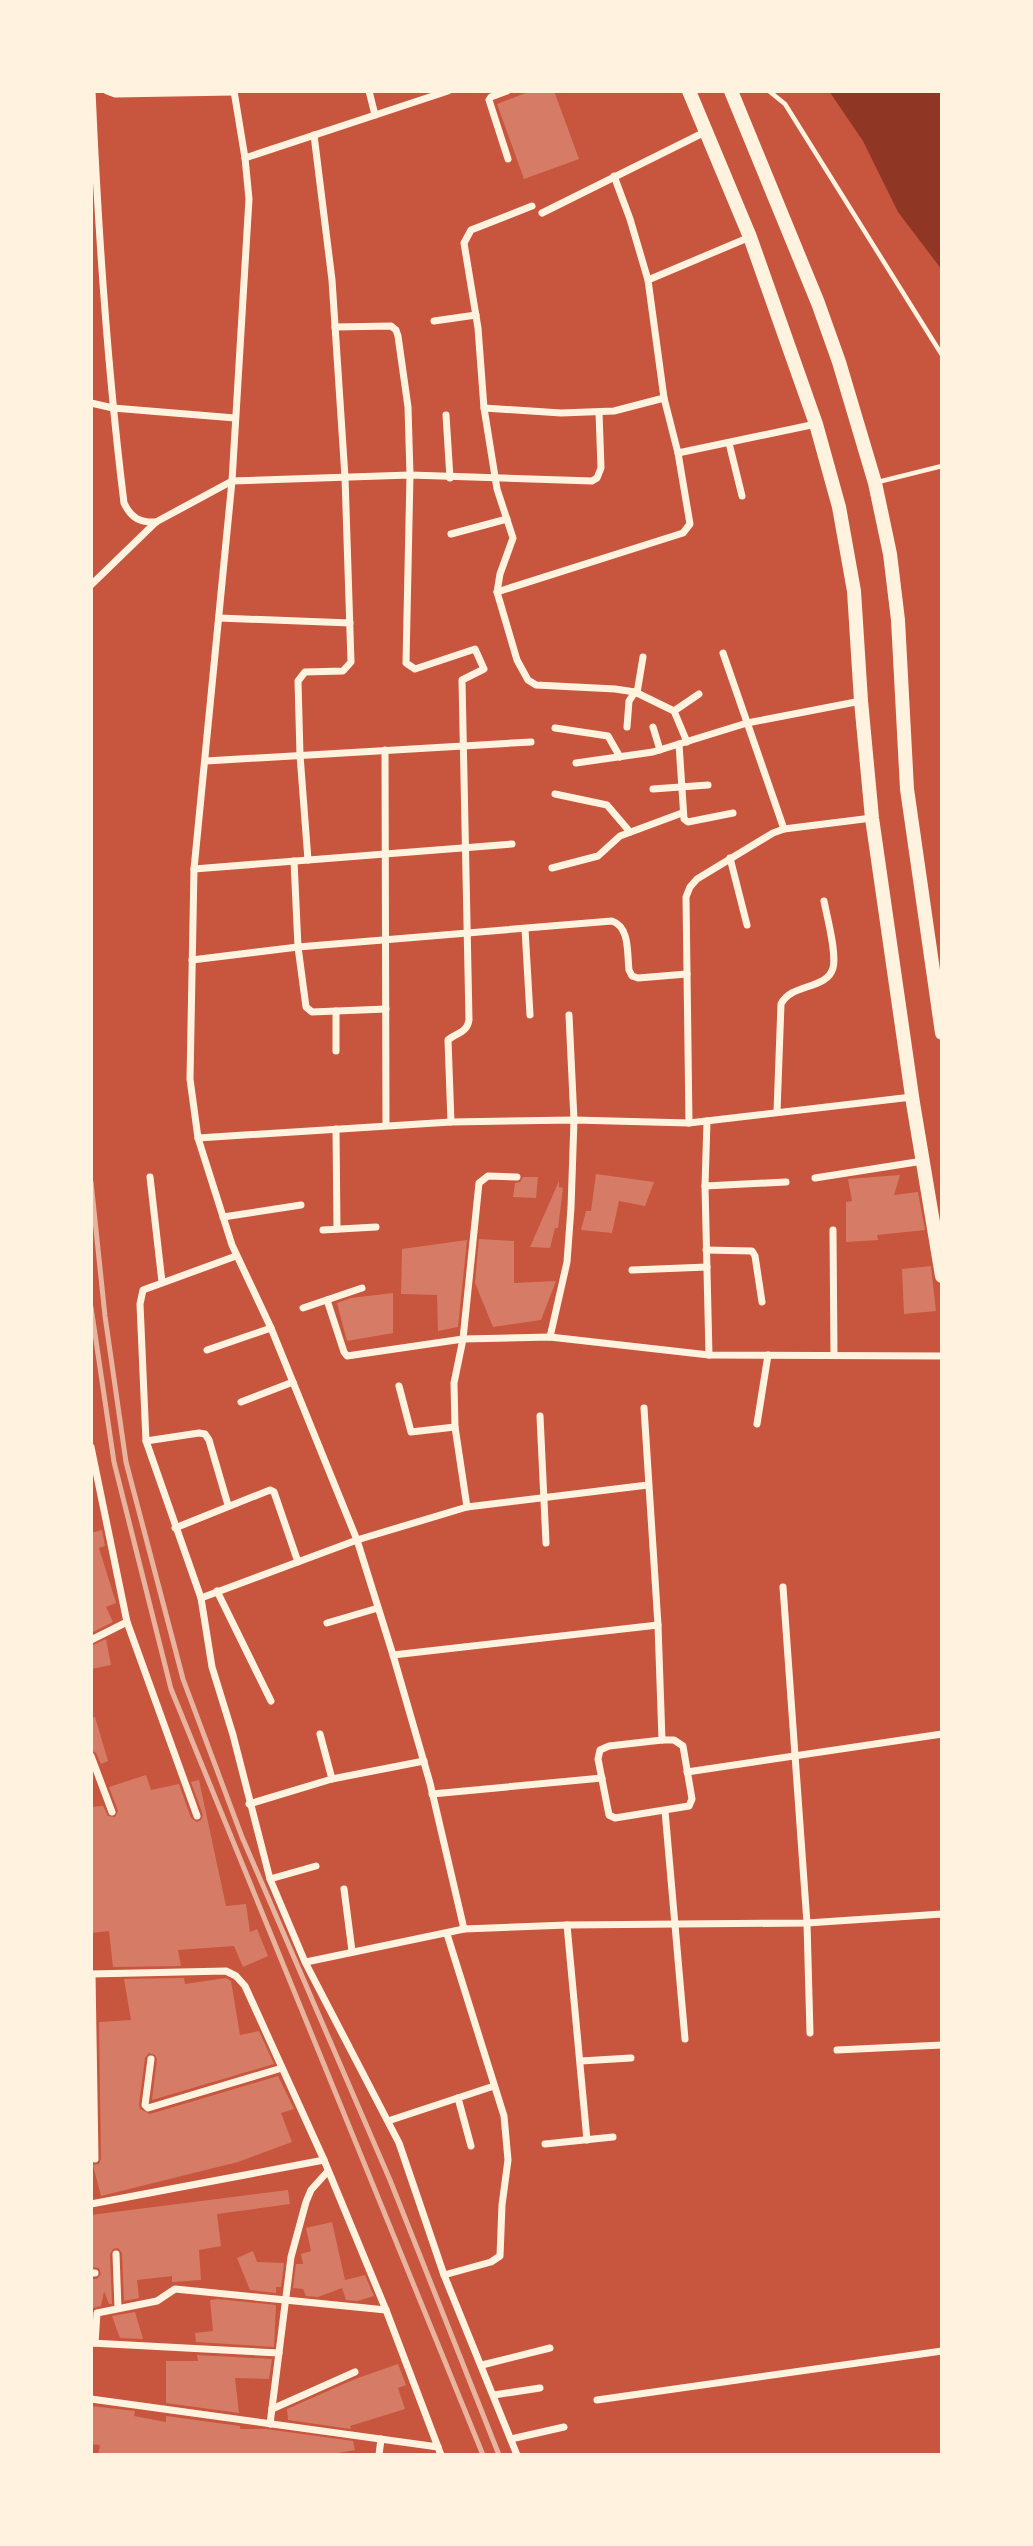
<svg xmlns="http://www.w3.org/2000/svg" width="1033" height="2546" font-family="Manrope,sans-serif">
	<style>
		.water { fill: #8f3625 }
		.building { fill: #d67c66 }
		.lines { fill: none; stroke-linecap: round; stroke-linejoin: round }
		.service { stroke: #fff3e0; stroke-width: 4.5 }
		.minor { stroke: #fff3e0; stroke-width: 7 }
		.trunk { stroke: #fff3e0; stroke-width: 14 }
		.rail { stroke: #e9b49f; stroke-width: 5 }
	</style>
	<rect width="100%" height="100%" fill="#c8553d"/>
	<!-- water -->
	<path class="water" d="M829,91H942V270L898,212L863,141Z"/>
	<!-- building -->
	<g class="building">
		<path d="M531,91H554L579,159L524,179L497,104Z"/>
		<path d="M596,1174L654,1182L645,1206L619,1201L612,1233L581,1230L586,1211H591Z"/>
		<path d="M900,1175L894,1195L918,1192L925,1230L877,1235L878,1240L846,1242V1202L852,1201L848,1179Z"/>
		<path d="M523,1177H538L536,1198L513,1197L515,1183L520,1182Z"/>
		<path d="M559,1181V1187L563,1188L558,1228H555L550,1248L530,1247Z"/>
		<path d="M479,1239L514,1241V1283L556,1281L541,1320L493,1327L475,1283Z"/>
		<path d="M467,1240L458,1327L438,1331L437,1295L401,1294L402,1249Z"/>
		<path d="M931,1266L936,1311L904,1314L902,1269Z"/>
		<path d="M393,1293V1333L347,1341L337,1303L351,1298Z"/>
		<path d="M102,1530L105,1546L99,1548L116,1603L106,1607L113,1622L91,1633V1533Z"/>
		<path d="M106,1639L111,1665L91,1669V1646Z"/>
		<path d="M95,1717L108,1761L101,1764L96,1753L91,1750V1718Z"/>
		<path d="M146,1775L151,1790L179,1784L191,1818L197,1822L201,1820L203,1815L191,1782L199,1780L226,1906L246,1904L250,1932L257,1929L268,1956L243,1967L234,1946L178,1950L181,1966L113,1967L109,1931L91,1933V1807L103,1806L108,1816L115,1817L118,1811L109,1787Z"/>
		<path d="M184,1978L185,1984L226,1978L231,1981L240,2035L259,2031L274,2064L152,2100L157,2059L155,2055L149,2053L145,2058L139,2104L140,2109L150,2114L278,2076L294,2109L281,2113L292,2142L238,2162L101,2196L93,2165L99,2164L101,2159L99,2022L131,2020L124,1979Z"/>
		<path d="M288,2190L290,2204L217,2214L221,2246L199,2250L201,2280L172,2282V2276L137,2280L139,2298L124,2301L122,2253L118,2248L113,2249L110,2254L112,2304H109L104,2291L101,2306L93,2308L91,2312V2279H97L101,2274L99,2268L91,2267V2215Z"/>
		<path d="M332,2222L345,2280L365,2275L374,2296L357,2301L346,2300L342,2288L318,2297L306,2296L303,2289L293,2288L296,2264H303L301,2254L311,2251L306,2228Z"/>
		<path d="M253,2251L257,2262L284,2263L281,2287H276V2293L250,2290L237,2258Z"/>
		<path d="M217,2299L276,2305L274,2347L196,2342L195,2333L213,2331L210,2300Z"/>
		<path d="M135,2312L143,2339L120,2338L112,2316Z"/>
		<path d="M197,2355L272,2359L269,2379L235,2378L239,2413L166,2403V2361H198Z"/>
		<path d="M398,2364L406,2385L398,2388L405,2409L350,2426L351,2429L288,2420L287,2409L355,2379Z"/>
		<path d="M91,2406L135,2411L134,2416L166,2422V2416L240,2426V2429H266L353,2441L355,2450L327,2455H98L100,2445L91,2444Z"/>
	</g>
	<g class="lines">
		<!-- service -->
		<g class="service">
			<path d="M769,91L785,104L942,355"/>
			<path d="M878,482L942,466"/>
		</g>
		<!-- minor -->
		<g class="minor">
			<path d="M92,91C98,229 107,366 124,503C131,518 140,523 156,522"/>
			<path d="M107,91L115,94L234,92"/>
			<path d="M234,91L245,158L249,199L232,481L194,869L190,1079L198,1138L232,1245L271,1328L357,1540L393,1655L430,1783L464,1929"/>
			<path d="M369,91L375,115"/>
			<path d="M507,91L491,97L489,100L508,159"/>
			<path d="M245,158L448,91"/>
			<path d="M614,176L630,219L648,280L664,398"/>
			<path d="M532,206L471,230L464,243L478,328L484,408L497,489L513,538L500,574L497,592L517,660L528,680L536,685L615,689L635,692L674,711L687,742"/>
			<path d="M542,213L707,131"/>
			<path d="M648,280L750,237"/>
			<path d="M434,321L476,315"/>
			<path d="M335,327L391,326L396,330L398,336L408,407L410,475L406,663L415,669L475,649L484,669L462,680L469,1020C467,1033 456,1033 448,1040L451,1122"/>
			<path d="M91,403L113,408L235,418"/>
			<path d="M484,408L561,413L614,411L664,398L678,453L690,524L683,533L497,592"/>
			<path d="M446,415L450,478"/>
			<path d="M729,443L742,496"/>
			<path d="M678,453L816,424"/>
			<path d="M451,534L507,519"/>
			<path d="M91,585L156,522L232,481L410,475L592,481L597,478L601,468L599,412"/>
			<path d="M219,618L350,623"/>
			<path d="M723,653L784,829"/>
			<path d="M637,693L643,657"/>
			<path d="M674,711L699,694"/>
			<path d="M627,727L629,701L635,692"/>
			<path d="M653,727L660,750"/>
			<path d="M555,728L608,736L620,757"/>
			<path d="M679,744L684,819L688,822L733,813"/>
			<path d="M385,750L386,1125"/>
			<path d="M206,761L531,742"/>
			<path d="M576,763L653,752L747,723L861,701"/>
			<path d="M653,789L708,785"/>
			<path d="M555,794L607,805L630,832"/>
			<path d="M730,858L747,925"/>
			<path d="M308,860L300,755L298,681L305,672L343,671L351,662L345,477L332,280L314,135"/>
			<path d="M294,861L298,947L306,1007L312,1012L386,1009"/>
			<path d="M552,868L598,856L620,836L682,813"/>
			<path d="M194,869L512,844"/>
			<path d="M525,929L530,1015"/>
			<path d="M192,960L298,947L612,921C630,927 627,953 629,970L632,976L638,978L687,974"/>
			<path d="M336,1011V1051"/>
			<path d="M777,1112L781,1004C791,983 827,990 833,968C837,953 827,917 824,901"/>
			<path d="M707,1121L705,1186L709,1355"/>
			<path d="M689,1123L686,897L690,887L697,879L773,833L784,829L872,818"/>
			<path d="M336,1129L337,1229"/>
			<path d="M198,1138L451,1122L574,1120L689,1123L912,1097"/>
			<path d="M150,1177L162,1282"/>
			<path d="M815,1178L923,1161"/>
			<path d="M705,1186L786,1182"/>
			<path d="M223,1217L301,1205"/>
			<path d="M323,1230L376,1227"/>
			<path d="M833,1230L834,1355"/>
			<path d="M706,1250L752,1251L755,1256L762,1302"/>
			<path d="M236,1256L143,1290L140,1304L146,1441L201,1598L212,1667L233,1735L270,1879L305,1962L399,2143L444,2275L517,2455"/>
			<path d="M632,1270L707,1267"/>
			<path d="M327,1300L344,1352L347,1356L463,1339L550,1337L709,1355L942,1356"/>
			<path d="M303,1308L362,1288"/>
			<path d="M550,1337L567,1262L571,1208L574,1120L569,1015"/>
			<path d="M207,1350L271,1328"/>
			<path d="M399,1386L411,1432L455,1427"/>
			<path d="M241,1402L293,1382"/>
			<path d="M644,1408L658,1625L662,1740"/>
			<path d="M540,1416L546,1543"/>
			<path d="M757,1424L768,1355"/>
			<path d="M146,1441L199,1433L205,1434L209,1440L228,1505"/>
			<path d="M91,1447L127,1622L197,1816"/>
			<path d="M467,1507L455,1427L454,1383L463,1339L479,1183L488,1176L517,1177"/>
			<path d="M175,1528L270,1490L274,1492L298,1562"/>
			<path d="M783,1587L807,1923L810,2033"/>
			<path d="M217,1591L271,1701"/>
			<path d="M201,1598L357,1540L467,1507L648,1485"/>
			<path d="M327,1623L378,1608"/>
			<path d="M91,1640L127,1622"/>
			<path d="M393,1655L658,1625"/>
			<path d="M320,1734L332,1779"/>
			<path d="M662,1740H674L683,1746L692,1799L689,1806L615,1818L609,1815L598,1759L600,1750L609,1746Z"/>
			<path d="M91,1756L112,1812"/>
			<path d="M687,1772L942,1734"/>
			<path d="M432,1794L602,1778"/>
			<path d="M249,1804L332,1779L424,1761"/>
			<path d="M665,1811L685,2039"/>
			<path d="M270,1879L316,1866"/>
			<path d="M344,1889L352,1951"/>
			<path d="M567,1925L587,2140"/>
			<path d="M306,1962L464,1929L567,1925L807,1923L942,1914"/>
			<path d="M91,1974L226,1971L236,1976L245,1986L324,2160L386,2310L441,2455"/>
			<path d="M92,1974L95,2159"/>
			<path d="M837,2050L942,2045"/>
			<path d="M151,2059L145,2105L148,2108L282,2068"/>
			<path d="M581,2061L631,2058"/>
			<path d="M458,2098L471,2146"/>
			<path d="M388,2121L494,2086"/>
			<path d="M545,2144L613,2137"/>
			<path d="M91,2204L324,2160"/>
			<path d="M116,2254L118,2308"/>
			<path d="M91,2273H95"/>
			<path d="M444,2275L491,2262L500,2256L502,2205L508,2160L504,2116L447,1934"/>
			<path d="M91,2343L279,2353"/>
			<path d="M95,2343L97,2313L157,2301L175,2289L386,2310"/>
			<path d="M482,2365L550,2348"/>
			<path d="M494,2395L540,2388"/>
			<path d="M91,2399L438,2447"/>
			<path d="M597,2400L942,2351"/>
			<path d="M272,2409L355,2372"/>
			<path d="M270,2424L291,2257L306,2202L311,2190L328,2171"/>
			<path d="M511,2439L564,2427"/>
			<path d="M379,2455L381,2439"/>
		</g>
		<!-- trunk -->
		<g class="trunk">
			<path d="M689,91L750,237L816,424L839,507L854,591L861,701L872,818L913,1103L942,1276"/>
			<path d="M731,91L818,303L839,362L875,483L890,554L898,620L907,789L942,1033"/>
		</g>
		<!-- rail -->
		<g class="rail">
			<path d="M91,1182L105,1316L126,1462L183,1679L242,1837L390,2180L499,2455"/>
			<path d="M91,1307L114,1462L171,1689L483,2455"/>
		</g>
	</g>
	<!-- border -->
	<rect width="1033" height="2546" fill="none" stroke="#fff3e0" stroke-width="186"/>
</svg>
